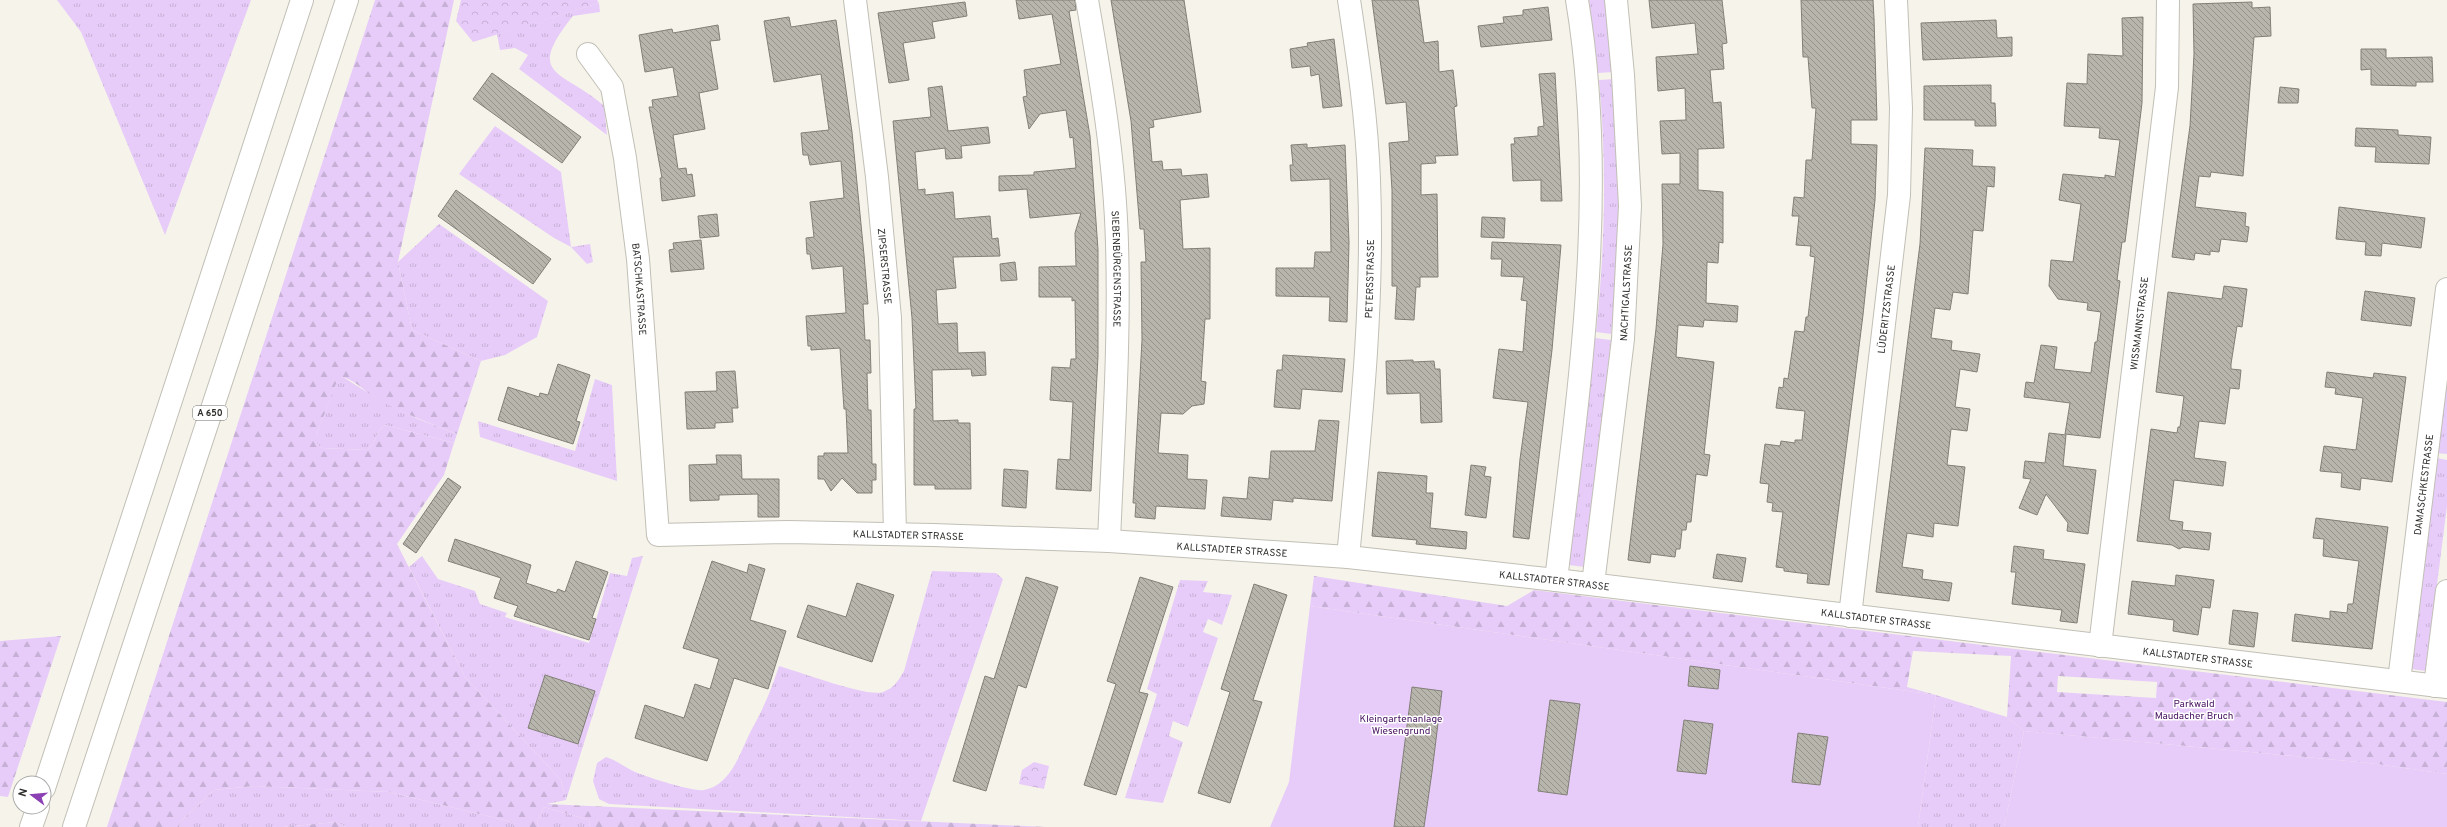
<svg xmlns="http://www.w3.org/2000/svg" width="2447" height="827" font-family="Overpass,sans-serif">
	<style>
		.grass { fill: url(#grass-tufts) }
		.forest { fill: url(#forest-firs); fill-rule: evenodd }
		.park { fill: url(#park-crowns) }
		.garden { fill: #e7ccf9 }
		.building { fill: url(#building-back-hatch); stroke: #817f77 }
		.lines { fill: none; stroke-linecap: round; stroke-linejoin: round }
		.minor-casing { stroke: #c1bfb6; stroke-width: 24 }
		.highway-casing { stroke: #c1bfb6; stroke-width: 24 }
		.minor { stroke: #fff; stroke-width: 22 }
		.highway { stroke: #fff; stroke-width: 22 }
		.labels { text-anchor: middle; stroke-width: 3; stroke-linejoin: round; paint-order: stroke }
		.shield { fill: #fff; stroke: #6d6d6b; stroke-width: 1 }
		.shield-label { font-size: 9px; font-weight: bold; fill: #2f2e2b }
		.street-label { font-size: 10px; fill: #2f2e2b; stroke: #fff }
		.park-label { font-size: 10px; fill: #440e5e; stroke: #fff }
	</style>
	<defs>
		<pattern id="grass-tufts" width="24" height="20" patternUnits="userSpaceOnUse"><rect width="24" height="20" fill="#e7ccf9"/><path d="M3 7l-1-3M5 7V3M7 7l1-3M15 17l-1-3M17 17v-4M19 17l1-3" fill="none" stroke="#c6b0d6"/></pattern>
		<pattern id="forest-firs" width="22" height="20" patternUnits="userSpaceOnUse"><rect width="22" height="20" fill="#e7ccf9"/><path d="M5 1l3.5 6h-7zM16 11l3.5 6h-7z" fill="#c6b0d6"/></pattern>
		<pattern id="park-crowns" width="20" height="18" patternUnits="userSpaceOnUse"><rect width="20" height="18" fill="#e7ccf9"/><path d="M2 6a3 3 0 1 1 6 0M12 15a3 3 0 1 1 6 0" fill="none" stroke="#c6b0d6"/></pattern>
		<pattern id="building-back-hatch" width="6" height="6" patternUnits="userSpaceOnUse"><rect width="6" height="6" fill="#b7b5ac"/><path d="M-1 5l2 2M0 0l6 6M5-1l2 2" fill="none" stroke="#95948c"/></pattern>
	</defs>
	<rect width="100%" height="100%" fill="#f6f4ea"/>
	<!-- grass -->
	<g class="grass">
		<path d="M57,0H251L165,235L81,32Z"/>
		<path d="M1589,0H1606L1614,72L1598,73Z"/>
		<path d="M599,3L600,12L573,16C523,78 564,70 604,106L607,135L519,69L528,55L515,48L500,50L497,34Z"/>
		<path d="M1615,79C1621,164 1621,249 1611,334L1596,332C1605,249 1607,164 1599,80Z"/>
		<path d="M495,126L561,172L571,247L590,244L593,262L587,264L571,247L554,238L459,174Z"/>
		<path d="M439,224L548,301L537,337L505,355L481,361L412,330L398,262Z"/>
		<path d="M1595,338L1611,340L1584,567L1569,565Z"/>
		<path d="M2447,373V454L2437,453Z"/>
		<path d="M343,377L378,399L418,419L457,434L454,443L385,425C375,432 377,443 367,450L322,448L316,443V436L337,380Z"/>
		<path d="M595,379L612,385L617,481L480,437L478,421L575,451Z"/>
		<path d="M2437,458L2447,460V506L2426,671L2411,669Z"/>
		<path d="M422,556L438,579L475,591L480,604L507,613L505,617L589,643L610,573L627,576L632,558L643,556L566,800L561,780L465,677L409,567Z"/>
		<path d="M932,571L996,573L1003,579L921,821L609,804L599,799L593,781L597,763L606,757C616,760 623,766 633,771C644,776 692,792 704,790C733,785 741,748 753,727C765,705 771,690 779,666C797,671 869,698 883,692C894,688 898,681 904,671Z"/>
		<path d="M1180,580L1208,581L1203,592L1232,595L1222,625L1208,619L1203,632L1218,638L1188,727L1173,721L1169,736L1183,742L1163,803L1125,798L1157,694L1147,689Z"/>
		<path d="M1936,695L2007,717L2024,731L2004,827H1918Z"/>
		<path d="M254,786L389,792L512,822L513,827H346L336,822L283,827H179L180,822L214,790Z"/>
		<path d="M544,807L589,820L590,827H539L537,822Z"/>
	</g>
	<!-- forest -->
	<g class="forest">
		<path d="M375,0H454L398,262L412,330L481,361L457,434C431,424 405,414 379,400C367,394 357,381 343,377L337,381L316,436V443L322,448L367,450C377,443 375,432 385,425L454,443L444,475L397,544L465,677L561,780L566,800L547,804L1047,827H590L589,820L544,807L537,822L539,827H513L512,822L389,792L254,786L214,790L180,822L179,827H107Z"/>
		<path d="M1314,576L1507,606L1534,590L2447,702V774L2369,763L2024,731L2007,717L2011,656L1913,651L1907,687L1936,695L1310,606ZM2058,676L2157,682L2156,698L2057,692Z"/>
		<path d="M61,636L8,797L0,796V641Z"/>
		<path d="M336,822L346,827H283Z"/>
	</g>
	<!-- park -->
	<g class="park">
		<path d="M461,0H597L599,3L473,42L456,21Z"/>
		<path d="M1034,762L1049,766L1044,789L1019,784L1022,770Z"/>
	</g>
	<!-- garden -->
	<g class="garden">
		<path d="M1310,606L1936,695L1918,827H1270L1289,782Z"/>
		<path d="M2024,731L2369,763L2447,774V827H2004Z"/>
	</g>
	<!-- building -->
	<g class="building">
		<path d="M1016,0H1075L1076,10L1069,11L1090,136L1098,250V356L1091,491L1056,489L1058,459L1070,460L1073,402L1050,400L1052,367L1070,368L1071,359H1076L1075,300L1072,301V297H1039V267L1076,266L1075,233L1081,213L1030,218L1027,189L999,191V176L1034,175V172L1076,168L1073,137L1070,138L1066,110L1040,114L1029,129L1023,97L1027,96L1024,70L1061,64L1052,14L1019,19Z"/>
		<path d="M1111,0H1184L1201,112L1153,120L1154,127L1149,128L1152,162L1162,161L1163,170L1181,169L1182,176L1207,174L1209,197L1180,200L1183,249L1210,248V319H1205L1201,381L1206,382L1204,404L1192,406L1183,414L1161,413L1158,453L1188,455L1187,479L1207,480L1205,509L1156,506L1155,519L1135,517L1136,503H1133L1142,340L1141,262H1146L1144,229H1140L1131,121Z"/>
		<path d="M1372,0H1418L1424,43L1438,41L1439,72L1453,70L1457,106L1454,107L1458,155L1435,156L1436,163L1421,164V195L1437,194L1438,277H1420V287H1416L1414,320L1395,319L1397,286H1392V190L1389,143L1409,141L1406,102L1386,104Z"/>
		<path d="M1649,0H1722L1727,43L1722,44L1724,69L1710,70L1713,103L1721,102L1724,148L1698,149V190L1723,192V243L1719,242L1718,263L1707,262L1706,303L1738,306L1737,322L1704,320L1703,327L1678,325L1676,357L1714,362L1704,454L1710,455L1707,476L1696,474L1691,522H1687L1686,530H1682L1680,549H1676L1675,557L1651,554L1650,563L1628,560L1656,329L1663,244L1662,184H1680V153L1662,154L1660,121L1686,120L1685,88L1658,91L1656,57L1698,54L1695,23L1652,28Z"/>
		<path d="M1801,0H1873L1874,18L1877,120H1851V144L1877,145L1875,200L1863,315L1829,585L1807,583L1808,574L1784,571V568L1776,567L1783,512L1772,511L1773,503L1767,502L1769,484L1760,483L1765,444L1780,446L1781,441L1795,443V440H1802L1805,411L1776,408L1779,387L1783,388L1784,378L1788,379L1795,331L1804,332L1806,317H1808L1815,257L1810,256L1811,246L1796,245L1799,216H1792L1794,197L1804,198L1806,160H1812L1816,108H1812L1808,57H1803Z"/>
		<path d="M965,2L967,16L932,22L935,38L903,43L909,80L889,83L878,13Z"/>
		<path d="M2252,2V8L2270,7L2271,36L2254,37L2243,176L2211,172L2210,177L2199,176L2195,207L2246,213L2245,226L2249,227L2247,242L2221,239L2219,252L2210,251V255L2195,253L2194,260L2172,257L2190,126L2194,54L2193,4Z"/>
		<path d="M1548,7L1552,40L1481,47L1478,26L1504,23L1503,17L1523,15V10Z"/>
		<path d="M789,17L791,27L836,20L852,132L864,255L868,304H863L865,340H870L871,373H867L868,410H871L872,464H876V480H872V493H857L842,478L831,491L824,479H818V456H824V453H848L846,409H844L840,348L811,350V346H808L806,316L846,313L843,266L812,269L810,254H807L806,238L814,237L810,202L844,198L841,161L810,165L808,155H803L801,133L829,130L821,74L774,82L764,21Z"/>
		<path d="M2143,17L2142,103L2125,242H2122L2117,280L2120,281L2100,438L2065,434L2070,403L2024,397L2026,382L2034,383L2041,345L2057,347L2054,369L2091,373L2095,342H2097L2101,312L2087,310L2088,303L2058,299L2049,286L2051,260L2073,262L2081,204L2059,200L2063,174L2105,178V175L2115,177L2120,140L2099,138L2100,128L2064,126L2067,83L2087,84L2088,54L2123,56L2122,18Z"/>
		<path d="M1996,20L1997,38L2012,37V56L1923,60L1921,23Z"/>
		<path d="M718,25L720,40L710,41L718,89L699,93L705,129L673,135L678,169L686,168L687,175L692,174L695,196L662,201L660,178H662L649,107H653L652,100L678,96L673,67L645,72L639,35L672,29L673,33Z"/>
		<path d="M1334,39L1342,106L1323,108L1319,74L1311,76L1310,66L1292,68L1290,49L1308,46L1307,43Z"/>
		<path d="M2361,49H2386V58L2432,57L2433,82H2416V86L2371,85V69L2361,70Z"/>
		<path d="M492,73L581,137L562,163L473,99Z"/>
		<path d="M1555,73L1562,201H1541V180L1513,181L1511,144H1515L1514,138L1538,136V127L1544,126L1539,74Z"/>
		<path d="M1991,85V103H1995L1996,126H1975V120H1924V86Z"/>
		<path d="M942,86L948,131L988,127L990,143L961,146L962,158L946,159L945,148L915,152L918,190L925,189V195L953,192L955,219L990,216L992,239L998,238L1000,256L953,257L956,288L936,290L938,324L957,323L958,353L985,352L986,375L972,376L971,369L932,370L933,421L958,420V423H970L971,489H935V485H914V409H916L912,318L893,121L931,117L928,88Z"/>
		<path d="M2280,87L2299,89L2298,103H2278Z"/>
		<path d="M2356,128L2398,130V135L2431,137L2429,164L2375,162L2376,147L2355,146Z"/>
		<path d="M1307,144V148L1345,145L1349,242L1347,322L1329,321L1330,297L1276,296V268H1314L1315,252H1331L1330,179L1291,181L1290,165H1293L1291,145Z"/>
		<path d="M1925,148L1973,150L1972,166L1995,167L1994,187L1987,186L1983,231L1973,230L1968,294L1953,292L1950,310L1935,308L1931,338L1952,341L1951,350L1980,354L1977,372L1960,369L1955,407L1970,409L1967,431L1951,429L1947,465L1965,467L1958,526L1934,523L1933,537L1907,533L1902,567L1923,570L1922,579L1952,583L1949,601L1876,592L1920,244Z"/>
		<path d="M456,190L551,259L533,284L438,216Z"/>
		<path d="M2339,207L2425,218L2421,248L2382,243L2381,256L2365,255L2366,242L2336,239Z"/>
		<path d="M717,214L719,236L700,238L698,216Z"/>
		<path d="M1482,217L1505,218L1504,238L1481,237Z"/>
		<path d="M701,240L704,269L671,272L669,250L674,249L673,243Z"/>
		<path d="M1492,242L1561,245L1552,350L1529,539L1513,537L1520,459L1528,402L1493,398L1499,349L1523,352L1527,301L1521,300L1524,277L1501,276L1502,259H1491Z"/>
		<path d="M1015,262L1017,280L1001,281L1000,264Z"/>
		<path d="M2224,286L2247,289L2242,327L2237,326L2231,364V369L2241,370L2239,389L2230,388L2225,424L2199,421L2194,458L2226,462L2223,486L2174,480L2169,520L2183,522L2182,530L2211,533L2209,550L2183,547L2179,549L2172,545L2137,541L2151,429L2177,433L2178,427H2180L2184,396L2156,392L2168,292L2222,299Z"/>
		<path d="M2365,291L2415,298L2411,326L2361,320Z"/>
		<path d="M1283,355L1345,359L1342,392L1302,389L1300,409L1274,407L1277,370H1282Z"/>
		<path d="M1413,360V362L1434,361L1435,369H1440L1442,422L1421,423L1420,393L1387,394L1386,361Z"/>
		<path d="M558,364L590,375L576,421L580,422L573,444L498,420L508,387L539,397L540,393L548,395Z"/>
		<path d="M735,371L738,408H732L733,422L715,423V428L687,429L685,392L717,391L716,372Z"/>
		<path d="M2327,372L2373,378L2374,373L2406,377L2392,482L2361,478L2360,490L2341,487L2342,473L2320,471L2324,446L2356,450L2363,398L2335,394L2336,388L2325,387Z"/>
		<path d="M1319,420L1339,421L1332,501L1293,498V502L1273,500L1271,520L1221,516L1223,497L1247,499L1249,477L1269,479L1271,451H1315Z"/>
		<path d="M2049,433L2066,435L2063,466L2096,470L2088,534L2067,531L2068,523L2046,494L2037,515L2019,508L2031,479L2023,478L2025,461L2045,463Z"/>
		<path d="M716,455H741L742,479H779V517H758V494L719,495V500L690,501L689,465L717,464Z"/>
		<path d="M1471,465L1486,467L1484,476L1491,477L1486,518L1465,515Z"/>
		<path d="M1004,469L1028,471L1026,508L1002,506Z"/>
		<path d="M1378,472L1427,476L1426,493H1433L1430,528L1467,532L1466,549L1416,544L1417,540L1372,536Z"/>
		<path d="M448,478L461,487L416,553L403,544Z"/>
		<path d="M2316,518L2388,527L2372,649L2292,641L2295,614L2330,619V611L2347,613L2348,604H2353L2359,561L2323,556L2324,539L2313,538Z"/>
		<path d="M455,539L531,565L526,583L556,593L558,589L565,592L576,561L608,572L592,618L596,619L589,640L514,616L518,606L494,598L501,578L448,561Z"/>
		<path d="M2014,546L2044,550L2043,559L2085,564L2077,623L2060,621L2062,610L2012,604L2016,572H2011Z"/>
		<path d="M1717,554L1746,558L1742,582L1713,578Z"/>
		<path d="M712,561L747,573L749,564L765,569L750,620L786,631L768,689L734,678L707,761L635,738L645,705L684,718L695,684L710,689L719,659L683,648Z"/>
		<path d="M2176,575L2214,580L2210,608L2202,607L2198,635L2173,631L2174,620L2128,614L2132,581L2175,586Z"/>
		<path d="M1026,577L1058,587L1026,688L1018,685L986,791L953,781L985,676L994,679Z"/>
		<path d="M1140,577L1173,587L1139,692L1148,694L1116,795L1084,785L1116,684L1107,681Z"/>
		<path d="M857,583L894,595L872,662L797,637L808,605L846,617Z"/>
		<path d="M1254,584L1287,595L1253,700L1262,702L1230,803L1198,793L1230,692L1221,689Z"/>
		<path d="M2233,610L2258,613L2254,647L2229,644Z"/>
		<path d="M1690,666L1720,670L1718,689L1688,686Z"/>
		<path d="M545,675L595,691L578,744L528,728Z"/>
		<path d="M1412,687L1442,691L1432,772L1424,827H1394Z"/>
		<path d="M1550,700L1580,704L1567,795L1538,791Z"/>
		<path d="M1684,720L1713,724L1706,774L1677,771Z"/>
		<path d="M1798,733L1828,737L1820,785L1792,782Z"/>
	</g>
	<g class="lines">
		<defs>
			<g id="minor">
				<path id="s1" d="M855,0L877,177L890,318L895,534"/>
				<path id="s2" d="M1087,0C1101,80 1115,162 1117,244C1120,343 1113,442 1109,541"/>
				<path id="s3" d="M588,54L612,87L625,158L638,259L658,535L788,532L933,535L1109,541L1348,557L1556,580L2447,687"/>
				<path id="s4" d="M1348,557C1360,432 1374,306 1369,180C1367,120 1358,59 1349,0"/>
				<path d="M1556,580C1579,388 1609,192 1577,0"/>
				<path id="s5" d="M1593,584L1623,339L1630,206L1623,75L1616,0"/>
				<path id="s6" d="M1850,616L1899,195L1901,108L1896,0"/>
				<path id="s7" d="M2100,646L2167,87L2168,0"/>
				<path id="s8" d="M2399,681L2447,289"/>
				<path d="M2435,686L2447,591"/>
			</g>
			<g id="highway">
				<path d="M44,788L302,0"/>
				<path d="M31,827L38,807"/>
				<path d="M74,827L347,0"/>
			</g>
		</defs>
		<!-- minor casing -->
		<use href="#minor" class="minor-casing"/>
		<!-- highway casing -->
		<use href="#highway" class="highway-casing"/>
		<!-- minor -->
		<use href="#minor" class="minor"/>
		<!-- highway -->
		<use href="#highway" class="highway"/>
	</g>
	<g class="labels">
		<!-- shield labels -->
		<rect class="shield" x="193" y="406" width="34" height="14" rx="3"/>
		<g class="shield-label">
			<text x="210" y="416">A 650</text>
		</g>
		<!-- street labels -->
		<g class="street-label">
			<text dy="4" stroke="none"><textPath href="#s1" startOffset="268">ZIPSERSTRASSE</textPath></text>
			<text dy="4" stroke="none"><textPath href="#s2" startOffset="271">SIEBENBÜRGENSTRASSE</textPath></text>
			<text dy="4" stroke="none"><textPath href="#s4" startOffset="279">PETERSSTRASSE</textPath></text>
			<text dy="4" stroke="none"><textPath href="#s3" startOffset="245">BATSCHKASTRASSE</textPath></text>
			<text dy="4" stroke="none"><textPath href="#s5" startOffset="293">NACHTIGALSTRASSE</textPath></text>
			<text dy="4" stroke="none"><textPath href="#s6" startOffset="309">LÜDERITZSTRASSE</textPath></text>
			<text dy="4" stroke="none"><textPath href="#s7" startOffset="325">WISSMANNSTRASSE</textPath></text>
			<text dy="4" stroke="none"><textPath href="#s8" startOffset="198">DAMASCHKESTRASSE</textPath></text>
			<text dy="4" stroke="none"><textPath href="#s3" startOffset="742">KALLSTADTER STRASSE</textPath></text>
			<text dy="4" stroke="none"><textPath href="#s3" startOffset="1066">KALLSTADTER STRASSE</textPath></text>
			<text dy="4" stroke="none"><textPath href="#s3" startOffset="1390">KALLSTADTER STRASSE</textPath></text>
			<text dy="4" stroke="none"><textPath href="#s3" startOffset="1714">KALLSTADTER STRASSE</textPath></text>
			<text dy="4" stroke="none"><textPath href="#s3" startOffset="2038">KALLSTADTER STRASSE</textPath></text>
		</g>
		<!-- park labels -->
		<g class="park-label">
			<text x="2194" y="707">Parkwald<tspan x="2194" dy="12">Maudacher Bruch</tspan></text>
			<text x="1401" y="722">Kleingartenanlage<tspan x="1401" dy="12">Wiesengrund</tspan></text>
		</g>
	</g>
	<!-- north arrow -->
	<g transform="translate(32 795) rotate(286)"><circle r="19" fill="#ffffff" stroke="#acabaa"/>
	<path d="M0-3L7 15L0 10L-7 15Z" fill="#8b41b3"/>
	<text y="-6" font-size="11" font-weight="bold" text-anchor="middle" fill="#2f2e2b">N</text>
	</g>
</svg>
